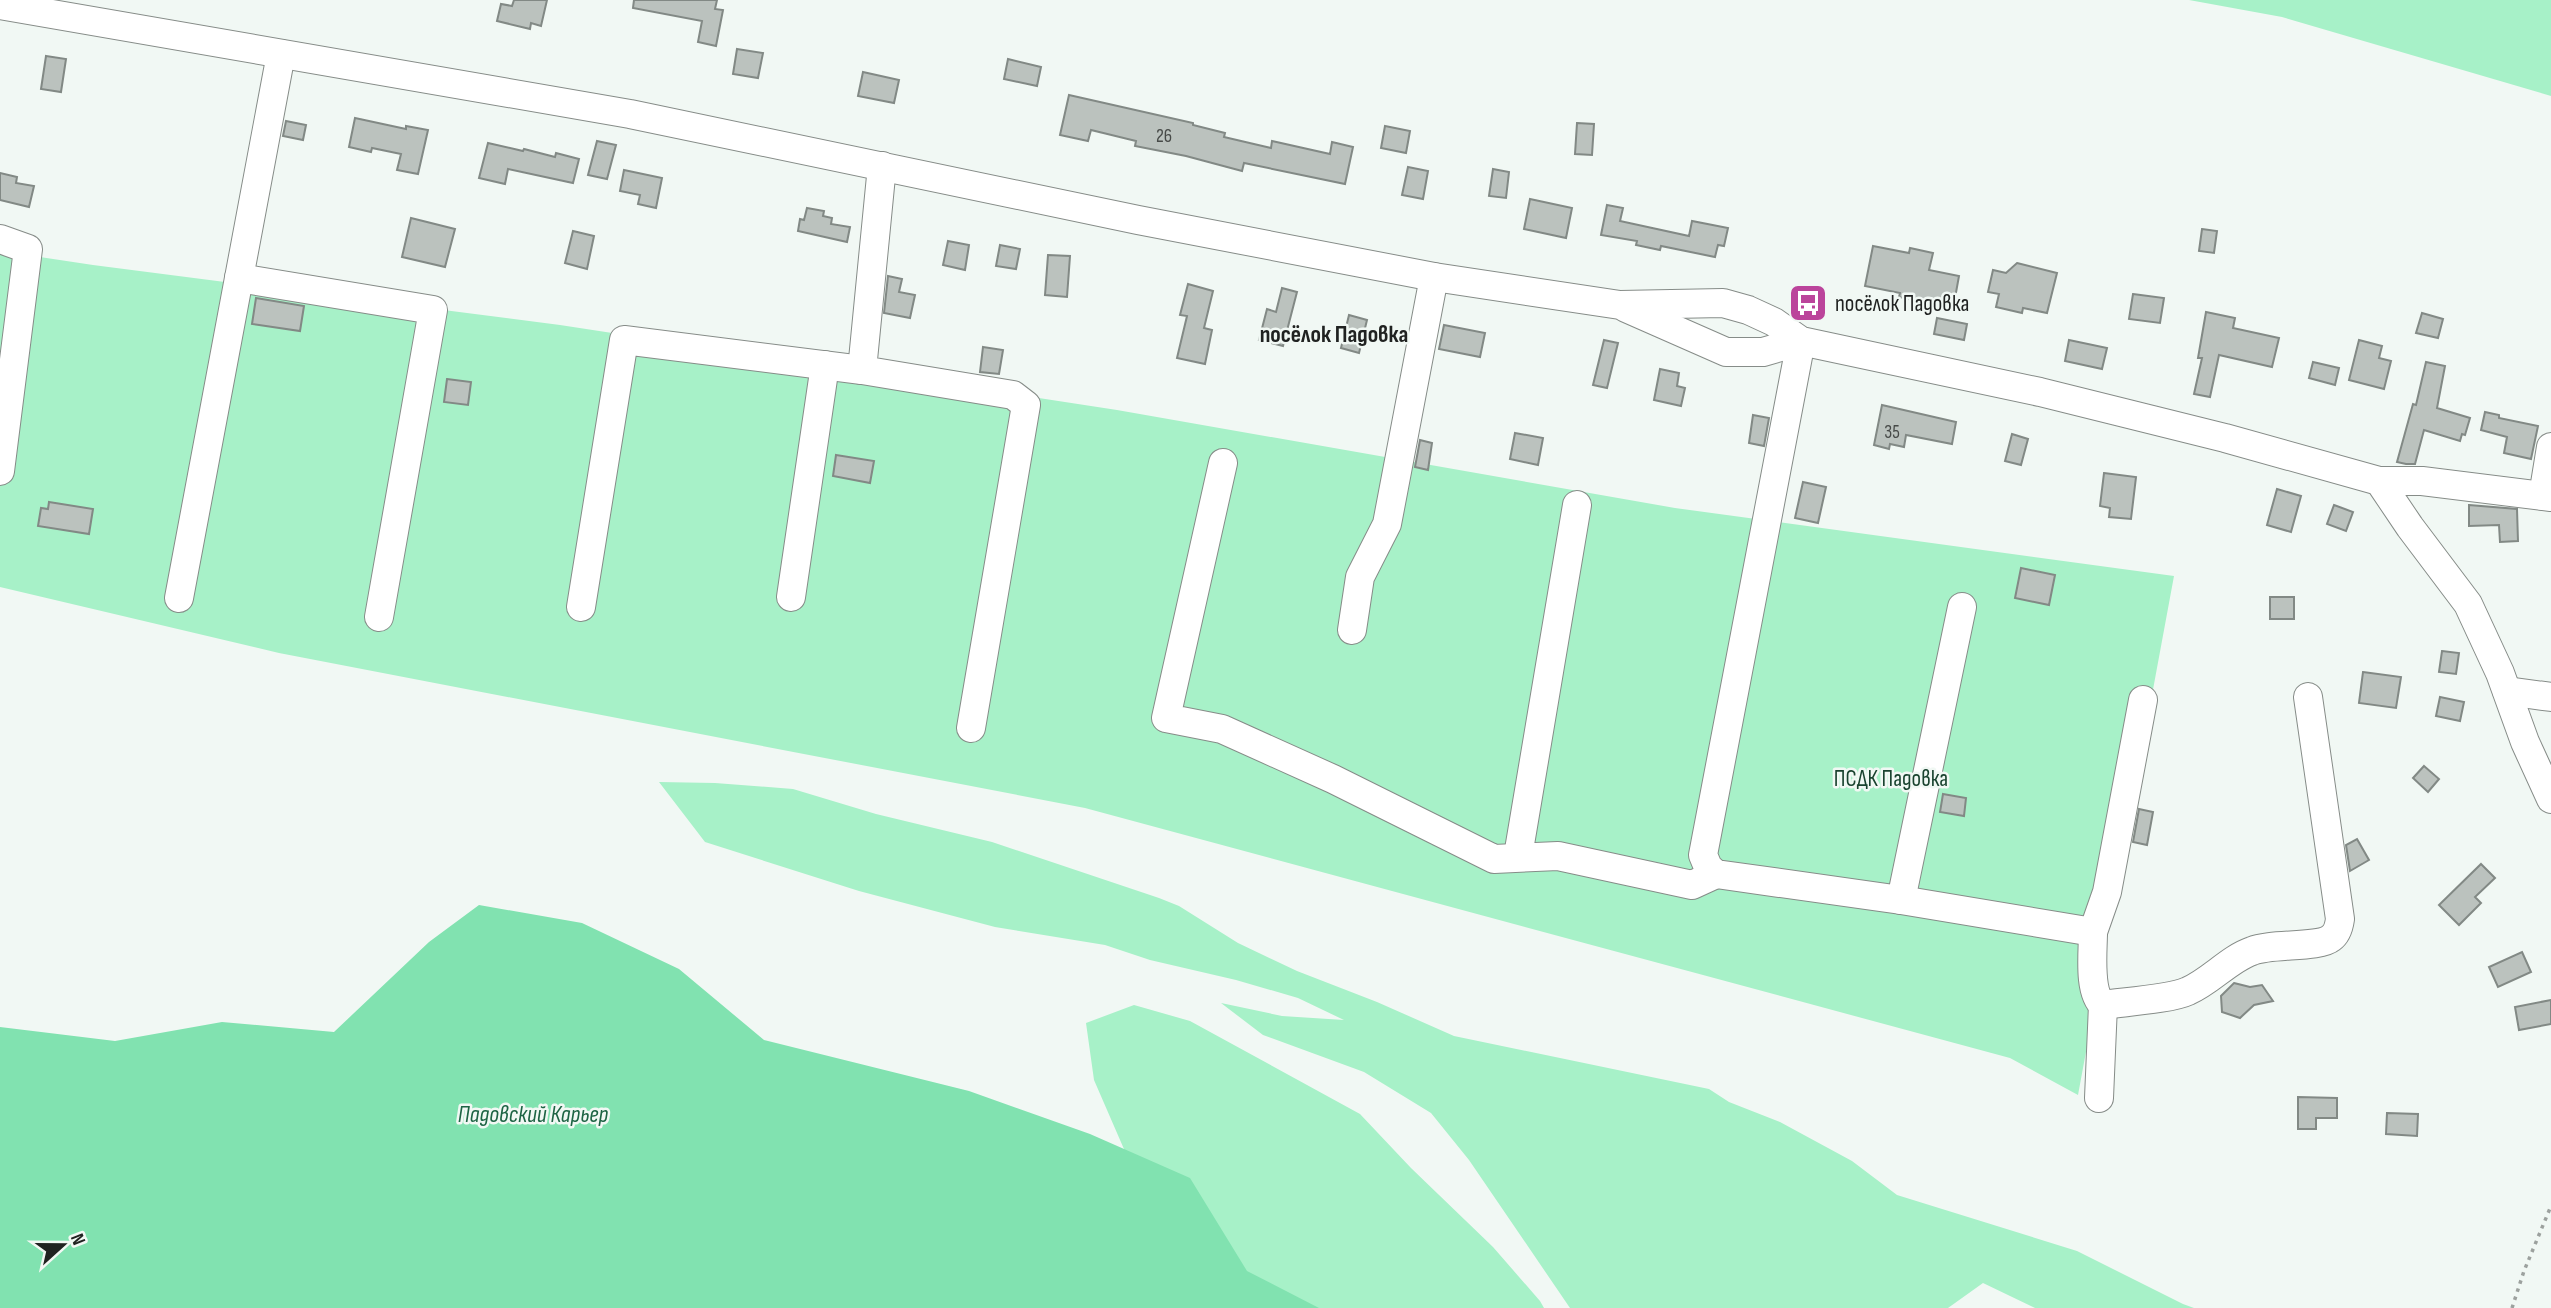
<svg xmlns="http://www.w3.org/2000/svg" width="2551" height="1308" font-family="'Sofia Sans Condensed',sans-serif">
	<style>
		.green { fill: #a7f1c8 }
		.water { fill: #81e2b0 }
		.building { fill: #bbc2be; stroke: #828985; stroke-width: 2 }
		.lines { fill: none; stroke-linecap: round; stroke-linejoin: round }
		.minor-casing { stroke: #868c88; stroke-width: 30 }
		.path { stroke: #9ca19e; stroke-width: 3.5; stroke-dasharray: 3.5 5; stroke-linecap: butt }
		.minor { stroke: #fff; stroke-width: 28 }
		.labels { text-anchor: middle; stroke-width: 5; stroke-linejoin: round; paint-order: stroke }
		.number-label { font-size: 19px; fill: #474a48 }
		.poi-label { font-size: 23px; fill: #202221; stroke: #f1f8f4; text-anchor: start }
		.park-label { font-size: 23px; fill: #19432f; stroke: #f1f8f4 }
		.neighbourhood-label { font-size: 24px; font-weight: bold; fill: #202221; stroke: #f1f8f4 }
		.water-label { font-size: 24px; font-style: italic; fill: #1d6444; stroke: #f1f8f4 }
	</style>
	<rect width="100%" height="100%" fill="#f1f8f4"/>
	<!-- green -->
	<g class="green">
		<path d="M2189,0H2551V96L2282,17Z"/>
		<path d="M0,251L93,265L560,325L1117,410L1675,508L2174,576L2078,1095L2010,1058L1085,808L279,653L0,587Z"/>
		<path d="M659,782L715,783L793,789L876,814L992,842L1159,898L1179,906L1238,943L1297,971L1377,1002L1454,1036L1709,1089L1729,1102L1780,1122L1852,1161L1897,1195L2077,1251L2183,1304L2194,1308H2035L1983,1283L1948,1308H1570L1469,1160L1431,1113L1364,1072L1263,1035L1221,1003L1282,1016L1344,1020L1298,998L1236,980L1150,960L1105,945L995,927L859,891L705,842Z"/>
		<path d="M1134,1005L1190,1021L1360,1114L1411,1168L1493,1247L1540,1301L1544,1308H1193L1094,1080L1086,1023Z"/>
	</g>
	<!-- water -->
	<path class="water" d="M479,905L582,923L679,969L764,1040L969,1091L1090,1134L1190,1178L1247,1271L1319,1308H0V1027L115,1041L222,1022L334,1032L429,942Z"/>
	<!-- building -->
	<g class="building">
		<path d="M514,0H547L541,26L531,23L530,29L497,21L501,4L512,6Z"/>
		<path d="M634,0H717L715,9L723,10L716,46L698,42L702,21L633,8Z"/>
		<path d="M737,49L763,53L758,78L733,74Z"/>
		<path d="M46,56L66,59L61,92L41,89Z"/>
		<path d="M1008,59L1041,67L1037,86L1004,79Z"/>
		<path d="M863,72L899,80L894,103L858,96Z"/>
		<path d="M1069,95L1193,123V125L1225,133L1224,137L1271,148L1272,141L1330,154L1332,142L1353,147L1345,184L1244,163L1242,171L1186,156L1135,146L1136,141L1091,130L1088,141L1060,135Z"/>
		<path d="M355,118L406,129V126L428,130L418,174L397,170L401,154L372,148L371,152L349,147Z"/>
		<path d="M286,121L306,125L303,140L283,136Z"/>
		<path d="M1577,123L1594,124L1592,155L1575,154Z"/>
		<path d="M1385,126L1410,131L1406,153L1381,148Z"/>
		<path d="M597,141L616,145L607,179L588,175Z"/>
		<path d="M488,143L523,151L524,149L555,157L556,153L579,159L573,183L508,169L505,184L479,178Z"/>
		<path d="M1408,167L1428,171L1423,199L1402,195Z"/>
		<path d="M1493,169L1509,172L1506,198L1489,196Z"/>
		<path d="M624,170L662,178L656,208L638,204L640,195L620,191Z"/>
		<path d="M0,173L17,177L16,183L34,186L29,207L0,200Z"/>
		<path d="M1530,199L1572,208L1566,238L1524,229Z"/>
		<path d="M1607,205L1623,208L1620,221L1689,236L1692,221L1728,228L1724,246L1718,245L1715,257L1661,246L1660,250L1636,245L1637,241L1601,235Z"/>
		<path d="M807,208L824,211L823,216L832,218L831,224L850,227L847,242L798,231L800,219L804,220Z"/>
		<path d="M411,218L455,229L445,267L402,257Z"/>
		<path d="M2202,229L2217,231L2214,253L2199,251Z"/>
		<path d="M573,231L594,236L587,269L565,263Z"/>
		<path d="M948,241L969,245L965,270L943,265Z"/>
		<path d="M1000,245L1020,249L1016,269L996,266Z"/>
		<path d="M1873,246L1909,253L1910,248L1933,253L1929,270L1959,276L1953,309L1899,297L1900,293L1865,286Z"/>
		<path d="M1048,255L1070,256L1067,297L1045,295Z"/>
		<path d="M2017,263L2057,273L2047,313L2023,308L2022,313L1996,307L1999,294L1988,292L1993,270L2006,273Z"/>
		<path d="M888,276L902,279L899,292L915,295L910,318L884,313Z"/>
		<path d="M1188,284L1213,291L1204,328L1212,330L1205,364L1177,358L1187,316L1180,315Z"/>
		<path d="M1282,288L1297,292L1283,346L1259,340L1267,309L1276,312Z"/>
		<path d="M2133,294L2164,298L2160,323L2129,319Z"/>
		<path d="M256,298L304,306L300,331L252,324Z"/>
		<path d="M2206,312L2235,318L2233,328L2279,338L2272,367L2219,355L2210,397L2194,394L2202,358H2198Z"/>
		<path d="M2422,313L2443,319L2438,338L2416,333Z"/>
		<path d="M1349,315L1367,320L1359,353L1341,348Z"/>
		<path d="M1937,318L1967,324L1964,340L1934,334Z"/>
		<path d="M1444,325L1485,333L1480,357L1439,349Z"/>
		<path d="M1604,340L1618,343L1607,388L1593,385Z"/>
		<path d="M2069,340L2107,348L2102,369L2065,361Z"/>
		<path d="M2359,340L2382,346L2379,358L2391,361L2384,389L2349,380Z"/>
		<path d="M983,347L1003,350L999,374L980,372Z"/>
		<path d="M2313,362L2339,368L2335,385L2309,378Z"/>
		<path d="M2426,362L2445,366L2437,408L2470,418L2465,435L2462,434L2460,441L2424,430L2415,464H2406L2397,462L2413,404L2416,405Z"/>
		<path d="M1660,369L1679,373L1677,386L1685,388L1681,406L1654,400Z"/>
		<path d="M447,379L471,382L468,405L444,402Z"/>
		<path d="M1882,405L1956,422L1952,444L1906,435L1904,447L1890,444L1889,449L1874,445Z"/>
		<path d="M2485,412L2499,415V418L2538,426L2531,459L2504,453L2507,437L2481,430Z"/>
		<path d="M1753,415L1769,418L1764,446L1749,443Z"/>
		<path d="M1515,433L1543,438L1538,465L1510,459Z"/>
		<path d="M2012,434L2028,439L2021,465L2005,461Z"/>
		<path d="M1420,440L1432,443L1428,470L1415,467Z"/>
		<path d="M836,455L874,461L870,483L833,476Z"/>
		<path d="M2104,473L2136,477L2131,519L2109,517L2110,508L2100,506Z"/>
		<path d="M1803,482L1826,487L1818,523L1795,518Z"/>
		<path d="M2277,489L2301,496L2291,532L2267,525Z"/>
		<path d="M49,502L93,509L89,534L38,526L41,508L48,509Z"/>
		<path d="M2334,505L2353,512L2346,531L2327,524Z"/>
		<path d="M2469,505L2517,509L2518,541L2500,542L2499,525L2469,526Z"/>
		<path d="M2021,568L2055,575L2049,605L2015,598Z"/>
		<rect x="2270" y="597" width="24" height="22"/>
		<path d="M2442,651L2459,653L2456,674L2439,672Z"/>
		<path d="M2363,672L2401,677L2396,708L2359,703Z"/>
		<path d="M2440,697L2464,702L2460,721L2436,716Z"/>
		<path d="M2424,766L2439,779L2428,792L2413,778Z"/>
		<path d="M1943,794L1966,798L1964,816L1940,812Z"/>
		<path d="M2139,809L2153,812L2147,845L2133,842Z"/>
		<path d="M2357,839L2369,860L2350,871L2346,845Z"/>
		<path d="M2481,864L2495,878L2475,897L2481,903L2459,925L2439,905Z"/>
		<path d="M2522,952L2531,972L2498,987L2489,967Z"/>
		<path d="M2234,983L2250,987L2262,985L2273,1001L2254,1005L2240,1018L2222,1012L2221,996Z"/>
		<path d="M2551,1000V1024L2519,1030L2515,1007Z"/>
		<path d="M2298,1097L2337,1098V1118H2316V1129H2298Z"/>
		<path d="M2387,1113L2418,1114L2417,1136L2386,1134Z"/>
	</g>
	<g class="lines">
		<defs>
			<g id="minor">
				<path d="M0,5L630,114L1138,220L1434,277L1620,305L1723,303L1748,310L1774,322L1801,341L2040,392L2225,438L2379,481L2410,527L2468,604L2500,673L2525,742L2551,799"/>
				<path d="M882,166L862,370L1013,395L1026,405L971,728"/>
				<path d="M0,239L28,249L0,471"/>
				<path d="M239,278L433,310L379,617"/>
				<path d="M1626,308L1726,352H1763L1801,341"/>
				<path d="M1801,341L1703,855L1708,867L1716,874L1901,900L2093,932L2107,892L2143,700"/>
				<path d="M1223,463L1166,718L1222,729L1333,779L1494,859L1558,856L1692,885L1716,874"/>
				<path d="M2379,481H2422L2551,497"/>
				<path d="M2543,496L2551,447"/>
				<path d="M791,597L825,365"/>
				<path d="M179,598L281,54"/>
				<path d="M581,607L624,340L862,370"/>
				<path d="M1352,630L1360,577L1387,524L1434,277"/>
				<path d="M2507,691L2551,697"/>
				<path d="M1518,856L1577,505"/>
				<path d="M1901,900L1962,607"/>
				<path d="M2093,932C2093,952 2088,992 2103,1005C2123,1002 2171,999 2188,991C2211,981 2229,959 2252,951C2271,943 2319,948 2331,938C2337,934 2339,926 2340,919L2308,697"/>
				<path d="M2099,1098L2103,1005"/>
			</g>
		</defs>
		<!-- minor casing -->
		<use href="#minor" class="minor-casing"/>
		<!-- path -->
		<path class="path" d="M2512,1308L2524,1271L2551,1206"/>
		<!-- minor -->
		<use href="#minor" class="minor"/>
	</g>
	<!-- icons -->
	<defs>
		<symbol id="bus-square" viewBox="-11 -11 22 22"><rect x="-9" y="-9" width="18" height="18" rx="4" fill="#bb449b" stroke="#f1f8f4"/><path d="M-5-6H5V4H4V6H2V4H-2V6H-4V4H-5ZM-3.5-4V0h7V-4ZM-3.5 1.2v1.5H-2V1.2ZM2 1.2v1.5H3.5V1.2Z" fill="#fff"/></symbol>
	</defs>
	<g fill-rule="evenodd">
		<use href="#bus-square" x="1786" y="281" width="44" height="44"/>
	</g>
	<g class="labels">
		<!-- number labels -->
		<g class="number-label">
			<text x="1164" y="142">26</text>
			<text x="1892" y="438">35</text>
		</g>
		<!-- poi labels -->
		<g class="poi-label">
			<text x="1835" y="311">посёлок Падовка</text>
		</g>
		<!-- park labels -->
		<g class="park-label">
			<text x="1891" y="786">ПСДК Падовка</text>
		</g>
		<!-- neighbourhood labels -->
		<g class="neighbourhood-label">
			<text x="1334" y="342">посёлок Падовка</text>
		</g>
		<!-- water labels -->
		<g class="water-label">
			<text x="533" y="1122">Падовский Карьер</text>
		</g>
	</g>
	<!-- north arrow -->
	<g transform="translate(63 1245) rotate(69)" stroke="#f1f8f4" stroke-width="5" paint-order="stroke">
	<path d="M0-5L12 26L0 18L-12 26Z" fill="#202221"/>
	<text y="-10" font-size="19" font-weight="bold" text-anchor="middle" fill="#202221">N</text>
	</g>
</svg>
